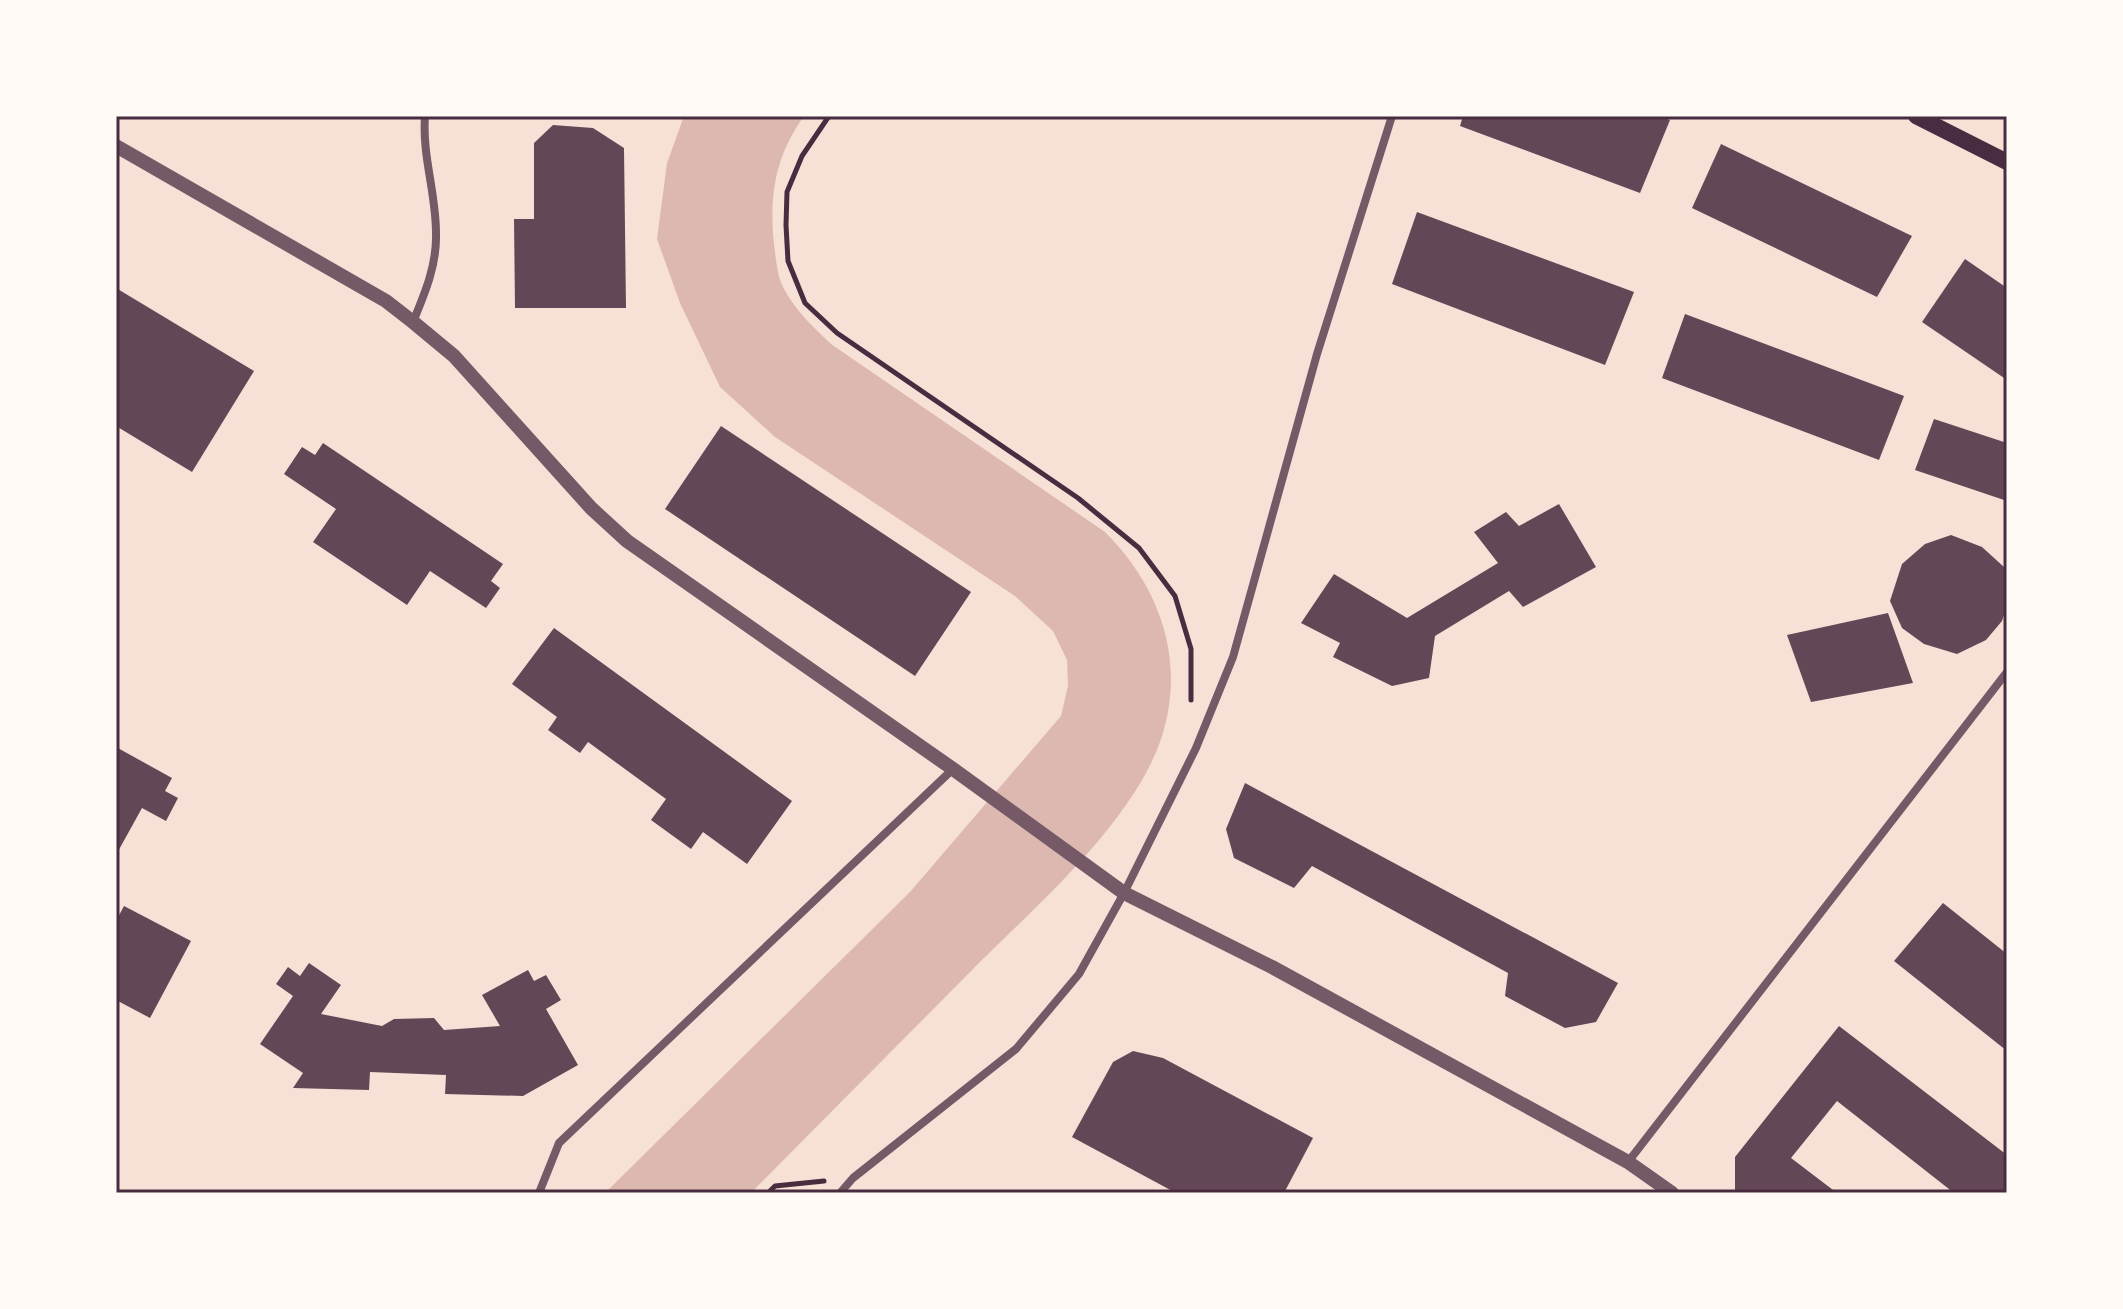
<svg xmlns="http://www.w3.org/2000/svg" width="2123" height="1309" font-family="'Source Sans 3',sans-serif">
	<style>
		.water { fill: #dcb8b0 }
		.building { fill: #644757 }
		.lines { fill: none; stroke-linecap: round; stroke-linejoin: round }
		.path { stroke: #4a2c40; stroke-width: 5 }
		.minor { stroke: #755966; stroke-width: 8 }
		.tertiary { stroke: #755966; stroke-width: 14 }
		.secondary { stroke: #4a2c40; stroke-width: 16 }
		.neatline { fill: none; stroke: #4a2c40; stroke-width: 3 }
	</style>
	<rect width="100%" height="100%" fill="#f7e1d7"/>
	<!-- water -->
	<path class="water" d="M684,116H804C775,157 769,195 774,245C776,258 777,275 783,287C794,309 813,327 831,344L1105,532C1160,587 1186,660 1162,736C1135,821 1035,907 973,969C899,1044 825,1118 751,1193H605L910,892L1061,716L1068,686L1067,660L1053,631L1015,596L775,437L720,387L680,303L657,239L667,163Z"/>
	<!-- building -->
	<g class="building">
		<path d="M1463,116H1658L1670,120L1640,193L1460,126Z"/>
		<path d="M553,125L593,128L624,148L626,308H515L514,219H534V143Z"/>
		<path d="M1721,144L1912,236L1877,297L1692,208Z"/>
		<path d="M1417,212L1634,292L1605,365L1392,284Z"/>
		<path d="M1965,259L2007,288V380L1922,322Z"/>
		<path d="M116,288L254,371L192,472L116,426Z"/>
		<path d="M1685,314L1904,396L1879,460L1662,378Z"/>
		<path d="M1934,419L2007,443V501L1915,470Z"/>
		<path d="M721,426L971,592L915,676L665,509Z"/>
		<path d="M323,443L503,564L491,581L500,588L486,608L430,571L407,605L313,542L336,509L284,474L302,447L315,455Z"/>
		<path d="M1559,504L1596,567L1523,607L1509,591L1435,636L1429,678L1392,686L1333,657L1340,643L1301,623L1334,574L1407,618L1498,563L1474,532L1506,512L1519,526Z"/>
		<path d="M1951,535L1982,547L2004,567L2007,580V606L2002,621L1986,640L1957,654L1924,644L1902,628L1890,601L1902,564L1925,544Z"/>
		<path d="M1888,613L1913,683L1811,702L1787,635Z"/>
		<path d="M554,628L792,801L747,864L703,832L691,849L651,820L666,799L588,742L580,753L548,730L557,717L512,684Z"/>
		<path d="M116,747L172,778L165,791L178,798L166,821L142,808L116,855Z"/>
		<path d="M1245,783L1618,983L1596,1022L1565,1028L1505,996L1508,973L1312,866L1294,888L1234,858L1226,829Z"/>
		<path d="M1943,903L2007,954V1051L1894,961Z"/>
		<path d="M124,906L191,941L150,1018L116,1000V921Z"/>
		<path d="M309,963L341,985L321,1014L382,1026L394,1019L434,1018L444,1030L500,1026L482,995L528,970L534,981L546,975L561,1000L546,1009L578,1065L523,1096L445,1094L446,1075L370,1072L369,1090L293,1088L303,1073L260,1044L293,996L276,984L288,967L300,976Z"/>
		<path d="M1839,1026L2007,1155V1193H1954L1837,1101L1791,1158L1837,1193H1735V1157Z"/>
		<path d="M1133,1051L1163,1058L1313,1138L1284,1193H1176L1072,1137L1113,1062Z"/>
	</g>
	<g class="lines">
		<!-- path -->
		<g class="path">
			<path d="M829,116L802,156L787,192L786,225L788,261L805,303L837,333L1078,498L1139,548L1175,596L1191,649V700"/>
			<path d="M768,1193L775,1186L824,1181"/>
		</g>
		<!-- minor -->
		<g class="minor">
			<path d="M413,322C425,293 437,265 436,233C436,193 422,156 425,116"/>
			<path d="M1628,1162L2007,672"/>
			<path d="M539,1193L559,1143L953,769"/>
			<path d="M840,1193L853,1178L1016,1049L1079,974L1124,893L1196,748L1233,657L1317,354L1392,116"/>
		</g>
		<!-- tertiary -->
		<path class="tertiary" d="M116,146L386,301L413,322L454,356L591,508L627,541L953,769L1124,893L1272,967L1628,1162L1672,1193"/>
		<!-- secondary -->
		<path class="secondary" d="M1916,116L2007,162"/>
	</g>
	<!-- border -->
	<rect width="2123" height="1309" fill="none" stroke="#fffaf5" stroke-width="236"/>
	<rect x="118" y="118" width="1887" height="1073" class="neatline"/>
</svg>
